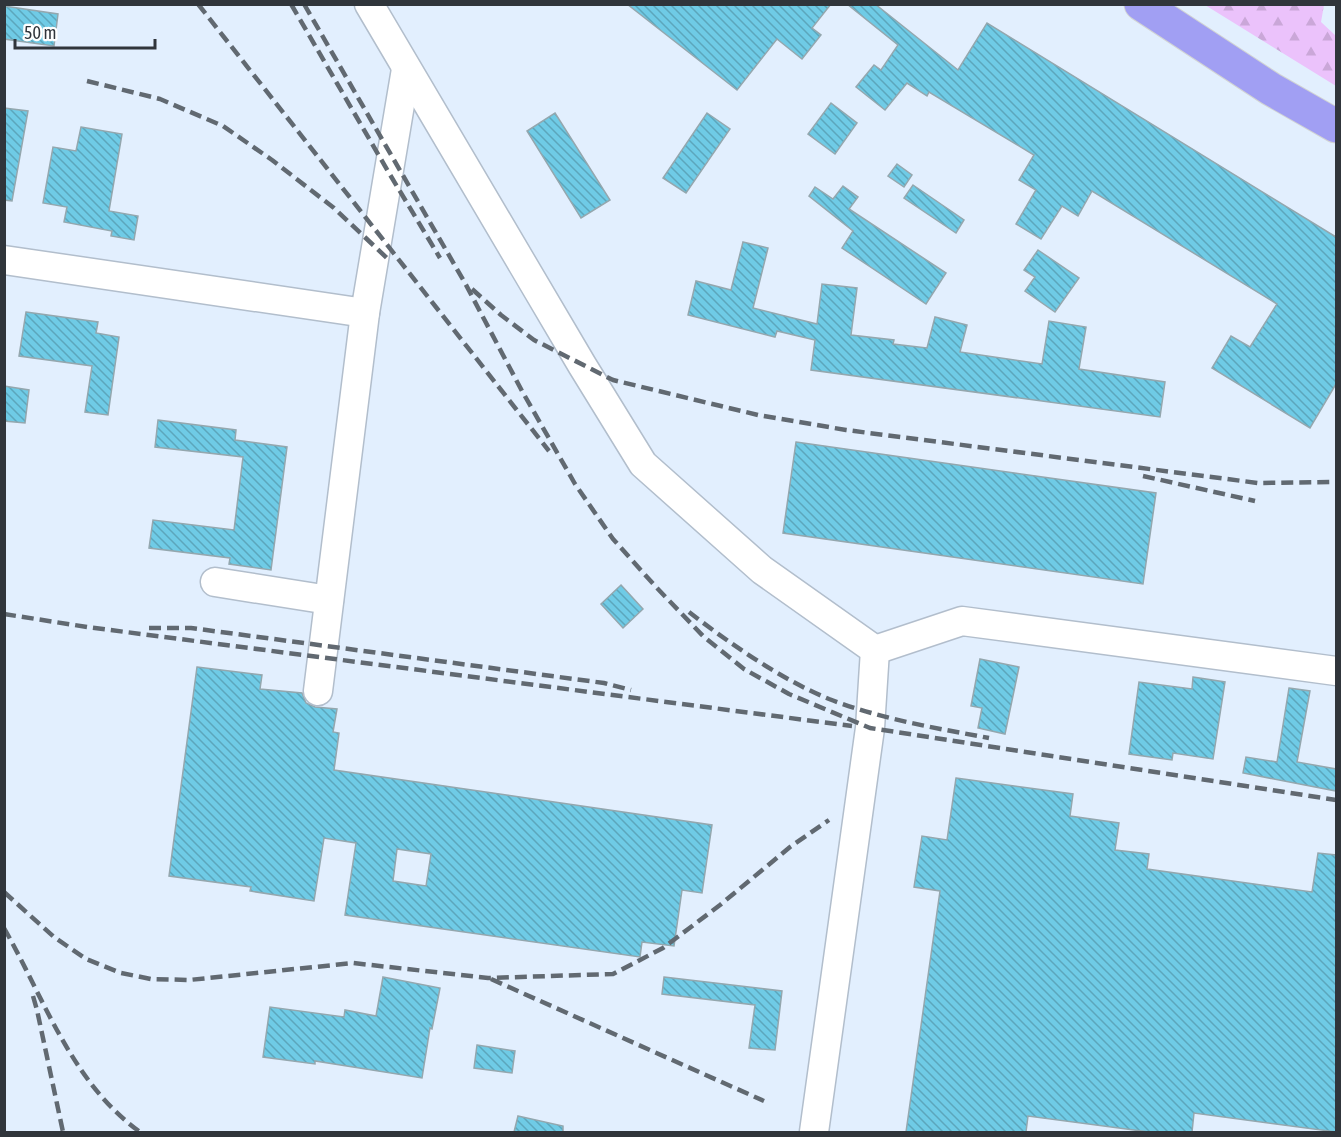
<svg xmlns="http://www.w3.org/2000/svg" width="1341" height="1137" font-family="'Asap Condensed',sans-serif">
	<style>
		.forest { fill: url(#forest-firs) }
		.building { fill: url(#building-back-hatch); stroke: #94a7ae; stroke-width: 1.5; fill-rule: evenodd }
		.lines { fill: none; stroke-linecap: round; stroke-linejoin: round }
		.minor-casing { stroke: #b2becc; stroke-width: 31 }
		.highway-casing { stroke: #d1d3d4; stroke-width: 35 }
		.minor { stroke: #fff; stroke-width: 28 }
		.highway { stroke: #a19ff3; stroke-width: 33 }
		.rail { stroke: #616971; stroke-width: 4.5; stroke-dasharray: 12 6; stroke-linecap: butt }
	</style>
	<defs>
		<pattern id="forest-firs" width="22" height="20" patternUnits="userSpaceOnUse" patternTransform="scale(1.5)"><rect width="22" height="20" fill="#ebc2fb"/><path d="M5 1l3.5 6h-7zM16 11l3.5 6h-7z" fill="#caa7d8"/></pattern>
		<pattern id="building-back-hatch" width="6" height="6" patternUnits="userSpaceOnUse" patternTransform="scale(1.5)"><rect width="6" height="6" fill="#6fcbe6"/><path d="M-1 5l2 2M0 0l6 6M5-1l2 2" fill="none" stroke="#5ca6bc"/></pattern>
	</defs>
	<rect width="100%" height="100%" fill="#e2effe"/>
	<!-- forest -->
	<path class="forest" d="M1205,5H1324L1321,22L1336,36V86Z"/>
	<!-- building -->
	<g class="building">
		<path d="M627,4H831L812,28L821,35L802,59L777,39L737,90Z"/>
		<path d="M847,4H875L958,70L987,23L1336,237V384L1310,428L1212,368L1231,336L1250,347L1277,304L1092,191L1078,216L1062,206L1041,239L1016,224L1036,190L1019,180L1034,155L929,92L927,96L907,83L885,110L856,87L874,65L881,70L898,45Z"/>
		<path d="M4,6L58,14L54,46L4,39Z"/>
		<path d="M831,103L857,123L835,154L808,134Z"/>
		<path d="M4,108L28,111L12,201L4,200Z"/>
		<path d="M555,113L610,200L581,218L527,131Z"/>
		<path d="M707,113L730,129L686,193L663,178Z"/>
		<path d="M81,127L122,134L109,211L138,216L134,240L111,236L112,231L64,222L67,207L43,203L53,147L76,151Z"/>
		<path d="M897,164L912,175L904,187L888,176Z"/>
		<path d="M913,185L964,220L956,233L904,198Z"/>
		<path d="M843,186L858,197L849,209L946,273L926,304L842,248L853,231L809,196L815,187L833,199Z"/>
		<path d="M743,242L768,248L753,308L817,324L822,284L857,288L851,335L894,340L893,344L927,348L935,317L967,325L960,352L1042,364L1049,321L1086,327L1079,369L1165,382L1160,417L811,370L815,340L777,331L775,337L688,315L696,281L731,290Z"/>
		<path d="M1038,250L1079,278L1055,312L1025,291L1035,277L1024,270Z"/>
		<path d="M26,312L98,322L96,333L119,337L108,415L85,412L92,366L19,356Z"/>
		<path d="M4,386L29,390L25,423L4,421Z"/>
		<path d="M158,420L236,430L235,440L287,447L271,570L229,564L230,558L149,548L153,520L234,530L243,457L155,447Z"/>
		<path d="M796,442L1156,493L1143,584L783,533Z"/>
		<path d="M621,585L643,609L623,628L601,604Z"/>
		<path d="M980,659L1019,667L1005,734L978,728L982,708L971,706Z"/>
		<path d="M197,667L262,675L260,689L302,693L306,703L315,707L337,709L333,732L339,733L334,770L712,825L702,893L682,890L674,946L642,942L640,957L345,915L356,843L324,838L314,901L250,891L251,887L169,876ZM397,849L431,854L426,886L393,881Z"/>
		<path d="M1193,677L1225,682L1213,759L1173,753L1172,760L1129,754L1139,682L1192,689Z"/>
		<path d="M1289,688L1310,691L1297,762L1336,769V791L1243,773L1246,757L1277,762Z"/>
		<path d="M956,778L1073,794L1070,816L1119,823L1115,850L1149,854L1147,869L1312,892L1318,853L1336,855V1132L1194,1113L1192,1132H1149L1028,1116L1026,1132H906L940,891L914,887L922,836L947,840Z"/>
		<path d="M383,977L440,988L432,1029L430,1028L422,1078L315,1061V1064L263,1057L270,1007L344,1017L345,1010L376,1016Z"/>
		<path d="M664,977L782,991L775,1050L749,1048L755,1005L662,994Z"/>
		<path d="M477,1045L515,1051L512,1073L474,1068Z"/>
		<path d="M518,1116L563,1126V1132H514Z"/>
	</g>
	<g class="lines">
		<defs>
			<g id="minor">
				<path d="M369,4L582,365L643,464L762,570L875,650L870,728L814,1132"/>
				<path d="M4,260L365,313L406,69"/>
				<path d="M215,582L329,600"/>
				<path d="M875,650L962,621L1336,671"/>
				<path d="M318,691L365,313"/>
			</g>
			<path id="highway" d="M1141,4L1271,89L1336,126"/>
		</defs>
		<!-- minor casing -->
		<use href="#minor" class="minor-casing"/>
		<!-- highway casing -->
		<use href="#highway" class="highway-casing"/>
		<!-- minor -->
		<use href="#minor" class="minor"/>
		<!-- highway -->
		<use href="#highway" class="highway"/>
		<!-- rail -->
		<g class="rail">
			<path d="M198,4L549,451"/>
			<path d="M291,4L389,173L440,258"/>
			<path d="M304,4L465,283L522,391L575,484L613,539L656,587L704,637L744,669L789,694L870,728L1336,800"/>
			<path d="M87,81L160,99L223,126L272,160L334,208L389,260"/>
			<path d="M472,289L501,315L534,340L613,380L758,415L846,430L1258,483L1336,482"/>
			<path d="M1143,476L1255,501"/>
			<path d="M689,612C729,643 782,680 829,699C881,719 935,728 989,738"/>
			<path d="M4,614L87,627L852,726"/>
			<path d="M149,628H191L604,683L631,690"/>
			<path d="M4,892L54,937L86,959L121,973L151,979L189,980L353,963L488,978L613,974L663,948L720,905L790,847L829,820"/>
			<path d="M4,928C45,1000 71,1082 140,1132"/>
			<path d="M491,979L764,1101"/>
			<path d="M33,996L37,1010L63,1132"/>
		</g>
	</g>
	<!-- border -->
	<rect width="1341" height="1137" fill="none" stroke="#30353b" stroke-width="12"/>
	<!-- scale -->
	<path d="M15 39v9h140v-9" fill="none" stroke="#30353b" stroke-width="3"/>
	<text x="24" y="39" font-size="18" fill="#30353b" stroke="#ffffff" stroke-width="4.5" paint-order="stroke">50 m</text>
</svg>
